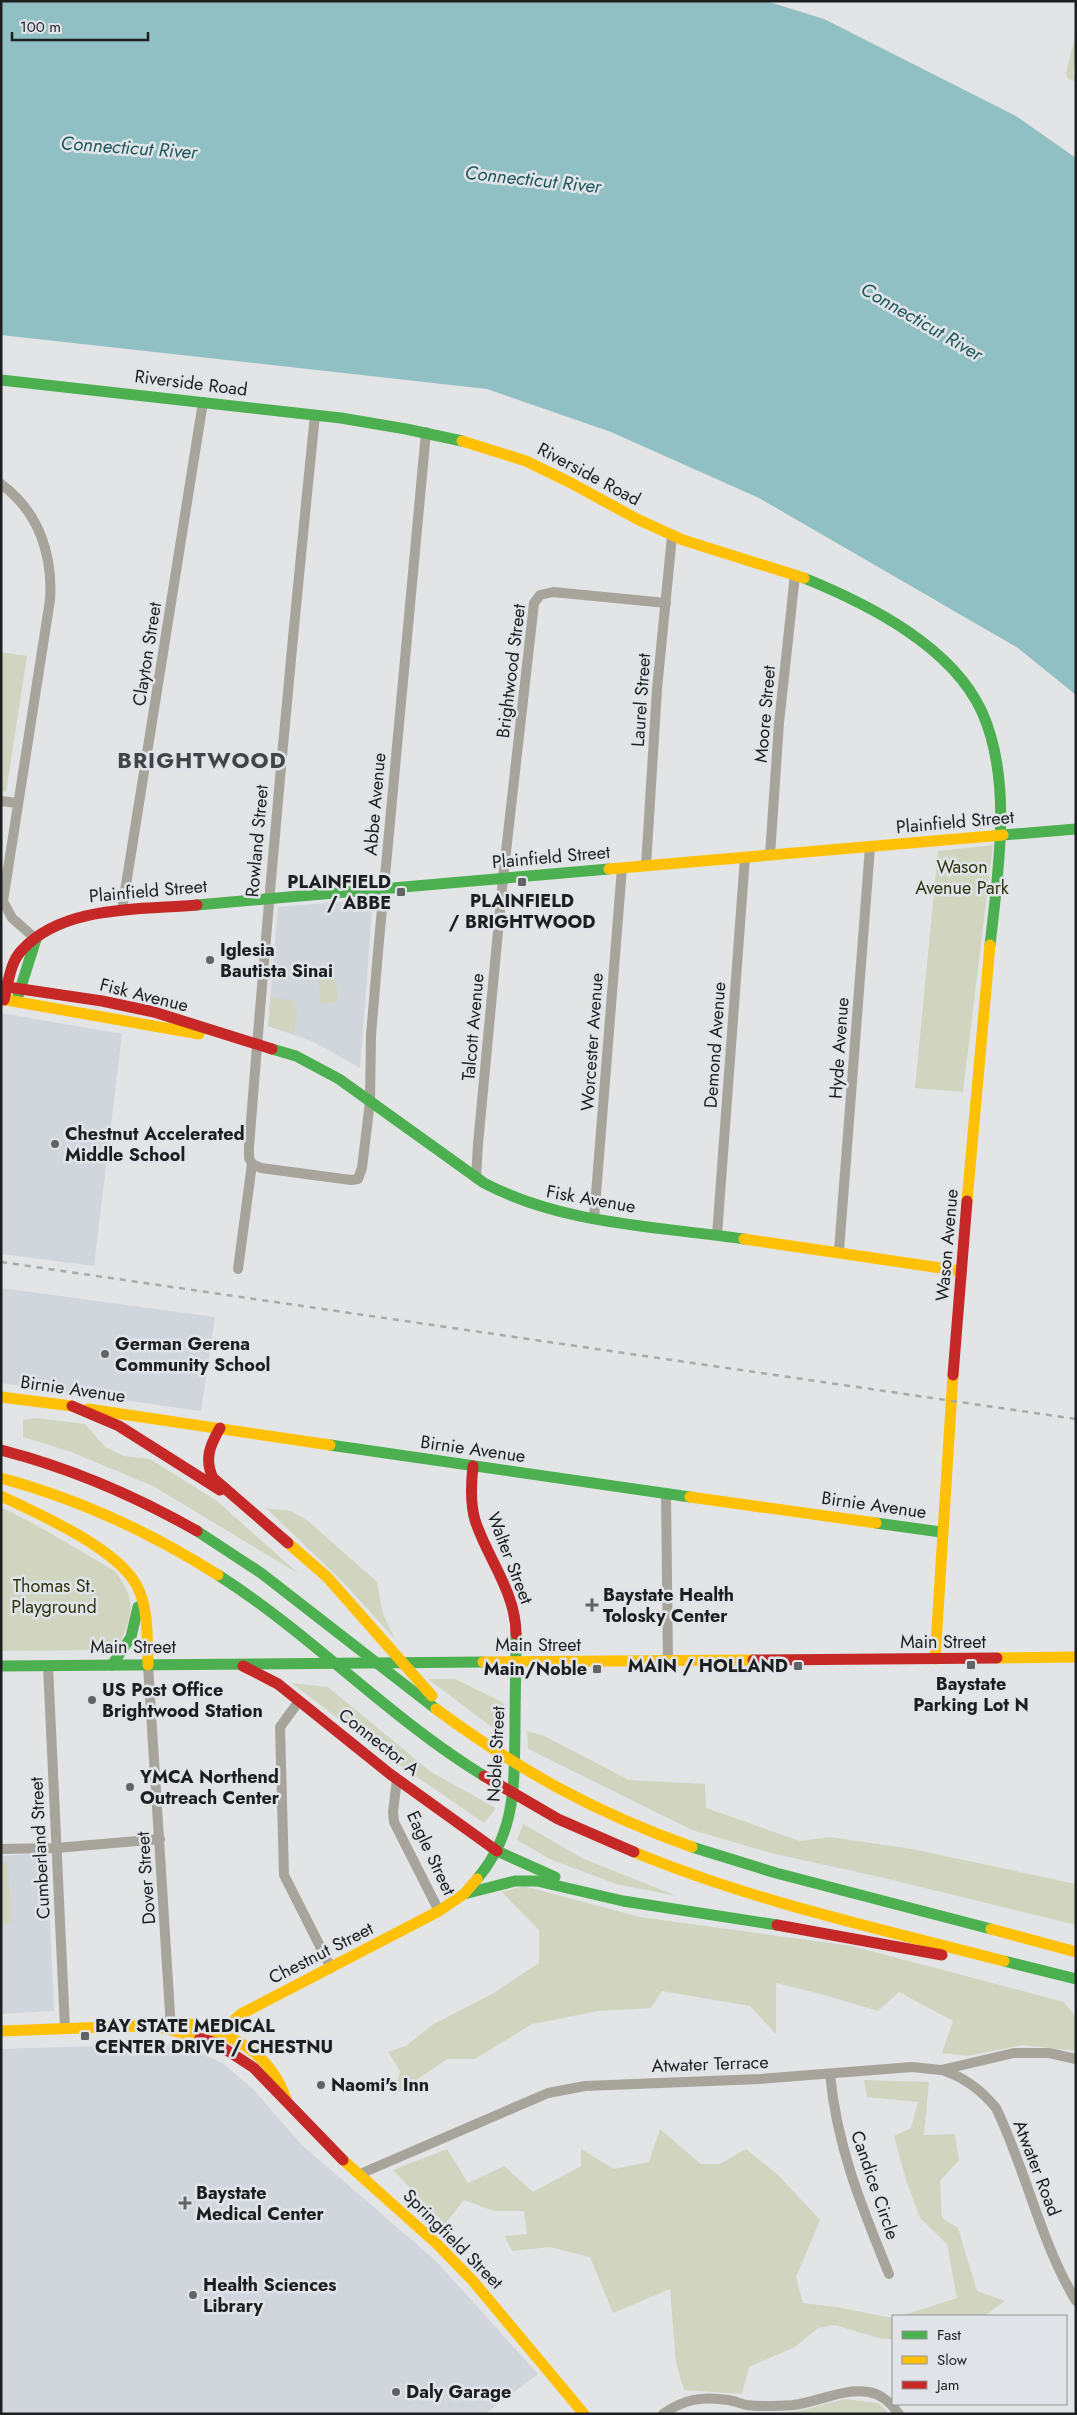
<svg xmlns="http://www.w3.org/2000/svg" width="1077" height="2415" font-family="Jost,sans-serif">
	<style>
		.built { fill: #d1d6dd }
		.green { fill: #d1d5c0 }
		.water { fill: #90bfc4 }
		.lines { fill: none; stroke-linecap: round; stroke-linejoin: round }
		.street { stroke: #a7a49b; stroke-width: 10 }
		.fast { stroke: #4caf50; stroke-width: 11 }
		.slow { stroke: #ffc107; stroke-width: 11 }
		.jam { stroke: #c62828; stroke-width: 11 }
		.rail { stroke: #abaaa6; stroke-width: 2.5; stroke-dasharray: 6 6; stroke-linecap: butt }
		.poi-dot { fill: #626365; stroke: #e0e4e8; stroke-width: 2 }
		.labels { text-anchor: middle; stroke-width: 5; stroke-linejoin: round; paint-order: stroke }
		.street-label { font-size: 18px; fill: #1d1e20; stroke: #e0e4e8 }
		.park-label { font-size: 18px; fill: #30330b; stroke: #e0e4e8 }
		.poi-label { font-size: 18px; font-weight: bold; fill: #1d1e20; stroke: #e0e4e8; text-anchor: start }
		.water-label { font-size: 19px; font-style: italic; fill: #1d565b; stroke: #e0e4e8 }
		.district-label { font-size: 22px; font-weight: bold; letter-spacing: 1px; fill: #414548; stroke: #e0e4e8 }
	</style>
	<rect width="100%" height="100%" fill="#e2e4e6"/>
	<!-- built -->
	<g class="built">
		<path d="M373,899L360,1068L314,1042L268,1026L278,907Z"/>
		<path d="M1,1013L122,1034L94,1266L1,1254Z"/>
		<path d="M1,1288L215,1317L201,1411L1,1383Z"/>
		<path d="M47,1853L54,2011L1,2014V1856Z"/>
		<path d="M167,2044L197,2051L224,2064L253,2089L302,2145L436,2261L538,2374L485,2414H1V2049Z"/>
	</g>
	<!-- green -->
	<g class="green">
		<path d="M1076,32V62L1073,74L1076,75V82L1068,79L1066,73Z"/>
		<path d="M1,652L27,656L6,792L1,791Z"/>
		<path d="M993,845L963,1092L915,1088L938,851Z"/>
		<path d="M336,975L338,1002L321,1004L318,977Z"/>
		<path d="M271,997L293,1001L297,1011L294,1034L268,1026Z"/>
		<path d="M37,1418L85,1424L105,1447L124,1456L150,1459L217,1501L299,1574L153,1486L71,1452L23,1437V1420Z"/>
		<path d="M1,1507L38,1526L115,1571C139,1603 132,1618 116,1650L1,1651Z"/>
		<path d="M266,1508L291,1511L307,1520L377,1582L383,1614L395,1639L343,1582Z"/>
		<path d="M428,1679H455L504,1703L505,1737Z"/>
		<path d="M292,1683L328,1687L431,1772L496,1808L484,1823L385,1755Z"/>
		<path d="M527,1731L544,1736L629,1780L705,1784L706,1808L800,1841L830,1837L912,1849L1076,1884V1925L884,1878L771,1853L692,1830L528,1749Z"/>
		<path d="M523,1824L584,1859L677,1896L616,1884L550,1859L517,1840Z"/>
		<path d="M1,1863H8L11,1923L1,1924Z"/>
		<path d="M524,1886L640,1917L852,1946L1064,2002L1076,2018V2051L1023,2045L967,2056L942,2053L953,2021L899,1992L878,2011L821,1994L776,1983V2034L750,2006L662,1991L651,2008L599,2011L532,2024L475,2059H447L393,2096L400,2071L388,2052L406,2046L432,2025L492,1994L539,1963V1930L502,1892Z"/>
		<path d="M864,2080L929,2082L924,2135L955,2134L959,2160L940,2181L942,2218L958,2228L977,2291L1005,2301L984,2316H900L957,2298L947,2244L920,2218L906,2180L894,2136L911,2128L918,2102L867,2097Z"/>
		<path d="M660,2129L701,2164H720L746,2149L778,2175L820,2220L796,2277L803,2303L836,2307L893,2318V2339H882L835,2325L818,2328L795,2347L749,2367L742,2394L684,2390L676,2363L670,2289L613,2313L590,2257L550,2247L512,2251L505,2236L527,2234L524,2211H494L464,2200L445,2224L393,2170L447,2149L468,2183L504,2166L533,2192L581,2166V2149L614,2169L649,2162Z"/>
		<path d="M845,2399L878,2403L890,2414H775L799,2411Z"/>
	</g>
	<!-- water -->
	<path class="water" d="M1,1H766L824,19L1016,116L1076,158V695L1018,648L759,498L611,432L487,389L1,335Z"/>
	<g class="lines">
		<!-- street -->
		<g class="street">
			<path d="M1,484C39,512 53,555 50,600L3,901L12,918L36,939"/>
			<path d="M1,801L17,803"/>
			<path d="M770,855L779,723L795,575"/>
			<path d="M646,866L657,689L672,536"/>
			<path d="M122,910L203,402"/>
			<path d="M252,1164L261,1168L351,1180L358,1179L362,1168L370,1101L371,1035L378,952L426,432"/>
			<path d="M476,1178L478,1144L503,878L534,603L540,595L553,592L666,603"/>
			<path d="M594,1219L622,868"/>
			<path d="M717,1235L745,857"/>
			<path d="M839,1251L870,847"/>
			<path d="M238,1269L252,1164L249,1158V1147C268,903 290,659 315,415"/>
			<path d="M666,1494L668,1662"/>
			<path d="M148,1665L171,2029"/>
			<path d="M48,1666L65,2028"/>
			<path d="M299,1701L280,1727L284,1875L331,1968"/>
			<path d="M397,1779L393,1812L394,1822L439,1911"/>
			<path d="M1,1849L56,1848L160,1839"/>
			<path d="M942,2070C964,2077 982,2091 996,2108C1026,2170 1040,2241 1076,2301"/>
			<path d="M830,2074C837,2148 862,2207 889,2274"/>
			<path d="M360,2174L548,2093L585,2086L760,2079L912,2067L941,2070L1014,2053H1049L1076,2059"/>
			<path d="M663,2414C684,2399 703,2396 728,2400C735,2401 741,2404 747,2405C762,2407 778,2406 793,2405C819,2402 842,2388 869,2392C881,2394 892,2404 899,2414"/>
		</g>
		<!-- fast -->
		<g class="fast">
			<path d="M1,380L341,418L406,429L462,441"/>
			<path d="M804,578C868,604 952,646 982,712C1013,781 998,873 990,945"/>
			<path d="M1003,835L1076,829"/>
			<path d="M197,905L609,869"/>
			<path d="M18,996L36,939"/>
			<path d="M272,1049L296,1056L339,1079L484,1183C564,1225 656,1226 744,1239"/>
			<path d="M330,1445L690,1497"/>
			<path d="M876,1523L941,1532"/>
			<path d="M197,1531L261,1573L436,1709"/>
			<path d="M218,1575C312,1635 389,1718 484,1776"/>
			<path d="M112,1665L131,1637L138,1607"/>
			<path d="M1,1666L483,1662"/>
			<path d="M692,1847L776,1873L991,1929"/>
			<path d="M497,1851L555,1877"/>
			<path d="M477,1879C516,1833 514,1787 515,1730C515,1698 516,1666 516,1634"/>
			<path d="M464,1894L515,1881H537L623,1901L777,1925"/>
			<path d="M1004,1961L1076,1979"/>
		</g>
		<!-- slow -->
		<g class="slow">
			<path d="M462,441L526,461L571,483L637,519L683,540L804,578"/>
			<path d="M609,869L1003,835"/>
			<path d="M1,999L199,1034"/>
			<path d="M967,1201L990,945"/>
			<path d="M744,1239L961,1271"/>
			<path d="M1,1397L72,1406"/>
			<path d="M88,1409L330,1445"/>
			<path d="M1,1478C79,1499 150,1532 218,1575"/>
			<path d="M1,1496C39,1514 117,1548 137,1586C149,1609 147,1640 148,1665"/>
			<path d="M690,1497L876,1523"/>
			<path d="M288,1543L327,1577L432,1696"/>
			<path d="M997,1658L1076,1657"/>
			<path d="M935,1659L953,1375"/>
			<path d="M483,1662L753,1660"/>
			<path d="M436,1709C520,1771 594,1812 692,1847"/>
			<path d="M634,1852C752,1901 880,1929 1004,1961"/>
			<path d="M991,1929L1076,1952"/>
			<path d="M171,2029L183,2022C230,2033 269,2050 286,2099"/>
			<path d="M1,2031L135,2026L159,2027L200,2038"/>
			<path d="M216,2043L221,2032L241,2014L439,1911L464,1894L477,1879"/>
			<path d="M343,2160L437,2244L473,2281L584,2414"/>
		</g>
		<!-- jam -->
		<g class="jam">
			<path d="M1,986L102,1001L154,1012L272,1049"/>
			<path d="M4,1000C8,984 10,962 22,950C63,905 140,910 197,905"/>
			<path d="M953,1375L967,1201"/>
			<path d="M72,1406L119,1426L220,1490"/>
			<path d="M220,1428C210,1445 204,1459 213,1478L288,1543"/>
			<path d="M1,1450C71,1468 134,1495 197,1531"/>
			<path d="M473,1466C471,1484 470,1503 475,1520C487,1558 516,1592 516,1634"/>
			<path d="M753,1660L997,1658"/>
			<path d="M243,1666L278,1684L390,1774L497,1851"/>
			<path d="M484,1776L558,1819L634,1852"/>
			<path d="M777,1925L942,1955"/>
			<path d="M200,2038L216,2043L254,2068L343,2160"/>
		</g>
		<!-- rail -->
		<path class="rail" d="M1,1262L1076,1419"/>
	</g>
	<!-- markers -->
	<g class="poi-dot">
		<rect x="517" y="877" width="10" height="10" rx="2.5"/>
		<rect x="396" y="887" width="10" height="10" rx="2.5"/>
		<circle cx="210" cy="960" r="5"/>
		<circle cx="55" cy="1144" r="5"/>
		<circle cx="105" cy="1354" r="5"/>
		<path d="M589.5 1597.5h5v5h5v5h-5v5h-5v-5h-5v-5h5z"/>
		<rect x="966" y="1660" width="10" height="10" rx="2.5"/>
		<rect x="793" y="1661" width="10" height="10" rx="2.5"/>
		<rect x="592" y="1664" width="10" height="10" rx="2.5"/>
		<circle cx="92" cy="1700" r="5"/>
		<circle cx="130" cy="1787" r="5"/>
		<rect x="80" y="2031" width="10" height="10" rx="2.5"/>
		<circle cx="321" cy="2085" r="5"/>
		<path d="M182.5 2195.5h5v5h5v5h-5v5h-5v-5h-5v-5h5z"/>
		<circle cx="193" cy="2295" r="5"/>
		<circle cx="396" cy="2392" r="5"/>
	</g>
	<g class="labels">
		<!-- street labels -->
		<g class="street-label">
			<text transform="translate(191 383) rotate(7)" y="6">Riverside Road</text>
			<text transform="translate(589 474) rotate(28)" y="6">Riverside Road</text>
			<text transform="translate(147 654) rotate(-81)" y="6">Clayton Street</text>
			<text transform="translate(511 671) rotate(-83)" y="6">Brightwood Street</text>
			<text transform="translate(641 700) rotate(-86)" y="6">Laurel Street</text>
			<text transform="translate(765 714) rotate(-85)" y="6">Moore Street</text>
			<text transform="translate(375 804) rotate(-85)" y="6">Abbe Avenue</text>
			<text transform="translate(955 822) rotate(-5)" y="6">Plainfield Street</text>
			<text transform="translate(257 841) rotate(-85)" y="6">Rowland Street</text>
			<text transform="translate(551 857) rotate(-5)" y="6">Plainfield Street</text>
			<text transform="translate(148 891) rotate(-5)" y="6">Plainfield Street</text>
			<text transform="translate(144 995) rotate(14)" y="6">Fisk Avenue</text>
			<text transform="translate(473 1027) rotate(-85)" y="6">Talcott Avenue</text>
			<text transform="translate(592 1042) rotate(-86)" y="6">Worcester Avenue</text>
			<text transform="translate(715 1045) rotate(-86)" y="6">Demond Avenue</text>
			<text transform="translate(839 1048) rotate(-86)" y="6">Hyde Avenue</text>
			<text transform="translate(591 1199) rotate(10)" y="6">Fisk Avenue</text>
			<text transform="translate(947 1245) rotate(-85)" y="6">Wason Avenue</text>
			<text transform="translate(73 1389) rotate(8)" y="6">Birnie Avenue</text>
			<text transform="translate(473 1449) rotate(8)" y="6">Birnie Avenue</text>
			<text transform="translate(874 1505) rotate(8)" y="6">Birnie Avenue</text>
			<text transform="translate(510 1558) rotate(69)" y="6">Walter Street</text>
			<text x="943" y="1648">Main Street</text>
			<text x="538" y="1651">Main Street</text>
			<text x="133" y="1653">Main Street</text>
			<text transform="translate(379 1742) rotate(38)" y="6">Connector A</text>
			<text transform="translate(496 1754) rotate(-87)" y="6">Noble Street</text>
			<text transform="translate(40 1848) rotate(-93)" y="6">Cumberland Street</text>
			<text transform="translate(431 1853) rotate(65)" y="6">Eagle Street</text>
			<text transform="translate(146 1878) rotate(-94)" y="6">Dover Street</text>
			<text transform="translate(321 1953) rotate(-27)" y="6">Chestnut Street</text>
			<text transform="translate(710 2064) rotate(-2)" y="6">Atwater Terrace</text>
			<text transform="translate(1037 2168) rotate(69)" y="6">Atwater Road</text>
			<text transform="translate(875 2185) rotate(71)" y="6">Candice Circle</text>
			<text transform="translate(453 2239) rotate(45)" y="6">Springfield Street</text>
		</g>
		<!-- park labels -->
		<g class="park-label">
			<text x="962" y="873">Wason<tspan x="962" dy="21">Avenue Park</tspan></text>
			<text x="54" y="1592">Thomas St.<tspan x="54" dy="21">Playground</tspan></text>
		</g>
		<!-- poi labels -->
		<g class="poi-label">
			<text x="391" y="888" text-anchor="end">PLAINFIELD<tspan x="391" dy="21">/ ABBE</tspan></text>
			<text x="522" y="907" text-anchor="middle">PLAINFIELD<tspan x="522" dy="21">/ BRIGHTWOOD</tspan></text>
			<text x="220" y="956">Iglesia<tspan x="220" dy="21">Bautista Sinai</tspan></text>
			<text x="65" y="1140">Chestnut Accelerated<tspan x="65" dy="21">Middle School</tspan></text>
			<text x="115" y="1350">German Gerena<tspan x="115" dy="21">Community School</tspan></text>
			<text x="603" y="1601">Baystate Health<tspan x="603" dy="21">Tolosky Center</tspan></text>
			<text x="788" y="1672" text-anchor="end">MAIN / HOLLAND</text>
			<text x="587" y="1675" text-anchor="end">Main/Noble</text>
			<text x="971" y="1690" text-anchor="middle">Baystate<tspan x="971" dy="21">Parking Lot N</tspan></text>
			<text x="102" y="1696">US Post Office<tspan x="102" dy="21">Brightwood Station</tspan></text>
			<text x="140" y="1783">YMCA Northend<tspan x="140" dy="21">Outreach Center</tspan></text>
			<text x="95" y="2032">BAY STATE MEDICAL<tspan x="95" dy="21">CENTER DRIVE / CHESTNU</tspan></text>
			<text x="331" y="2091">Naomi's Inn</text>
			<text x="196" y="2199">Baystate<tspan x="196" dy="21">Medical Center</tspan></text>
			<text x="203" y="2291">Health Sciences<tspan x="203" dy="21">Library</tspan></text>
			<text x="406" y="2398">Daly Garage</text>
		</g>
		<!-- water labels -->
		<g class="water-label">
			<text transform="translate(129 147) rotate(4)" y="7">Connecticut River</text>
			<text transform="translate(533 179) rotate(6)" y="7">Connecticut River</text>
			<text transform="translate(922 321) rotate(30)" y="7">Connecticut River</text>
		</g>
		<!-- district labels -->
		<g class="district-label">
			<text x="202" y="768">BRIGHTWOOD</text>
		</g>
	</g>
	<!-- border -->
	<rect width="1077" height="2415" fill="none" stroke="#1d1e20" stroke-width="5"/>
	<!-- legend -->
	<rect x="892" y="2315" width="175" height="90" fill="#e0e4e8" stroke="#929598"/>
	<rect x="902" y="2331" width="25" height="8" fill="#4caf50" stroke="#929598"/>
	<text x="937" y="2340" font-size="15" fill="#1d1e20">Fast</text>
	<rect x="902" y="2356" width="25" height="8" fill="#ffc107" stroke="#929598"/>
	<text x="937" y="2365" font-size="15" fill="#1d1e20">Slow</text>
	<rect x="902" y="2381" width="25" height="8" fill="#c62828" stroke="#929598"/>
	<text x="937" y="2390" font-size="15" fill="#1d1e20">Jam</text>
	<!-- scale -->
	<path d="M12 32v8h136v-8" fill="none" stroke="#1d1e20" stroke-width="2.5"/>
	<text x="20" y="32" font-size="15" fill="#1d1e20" stroke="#e0e4e8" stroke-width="4" paint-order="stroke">100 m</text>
</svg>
